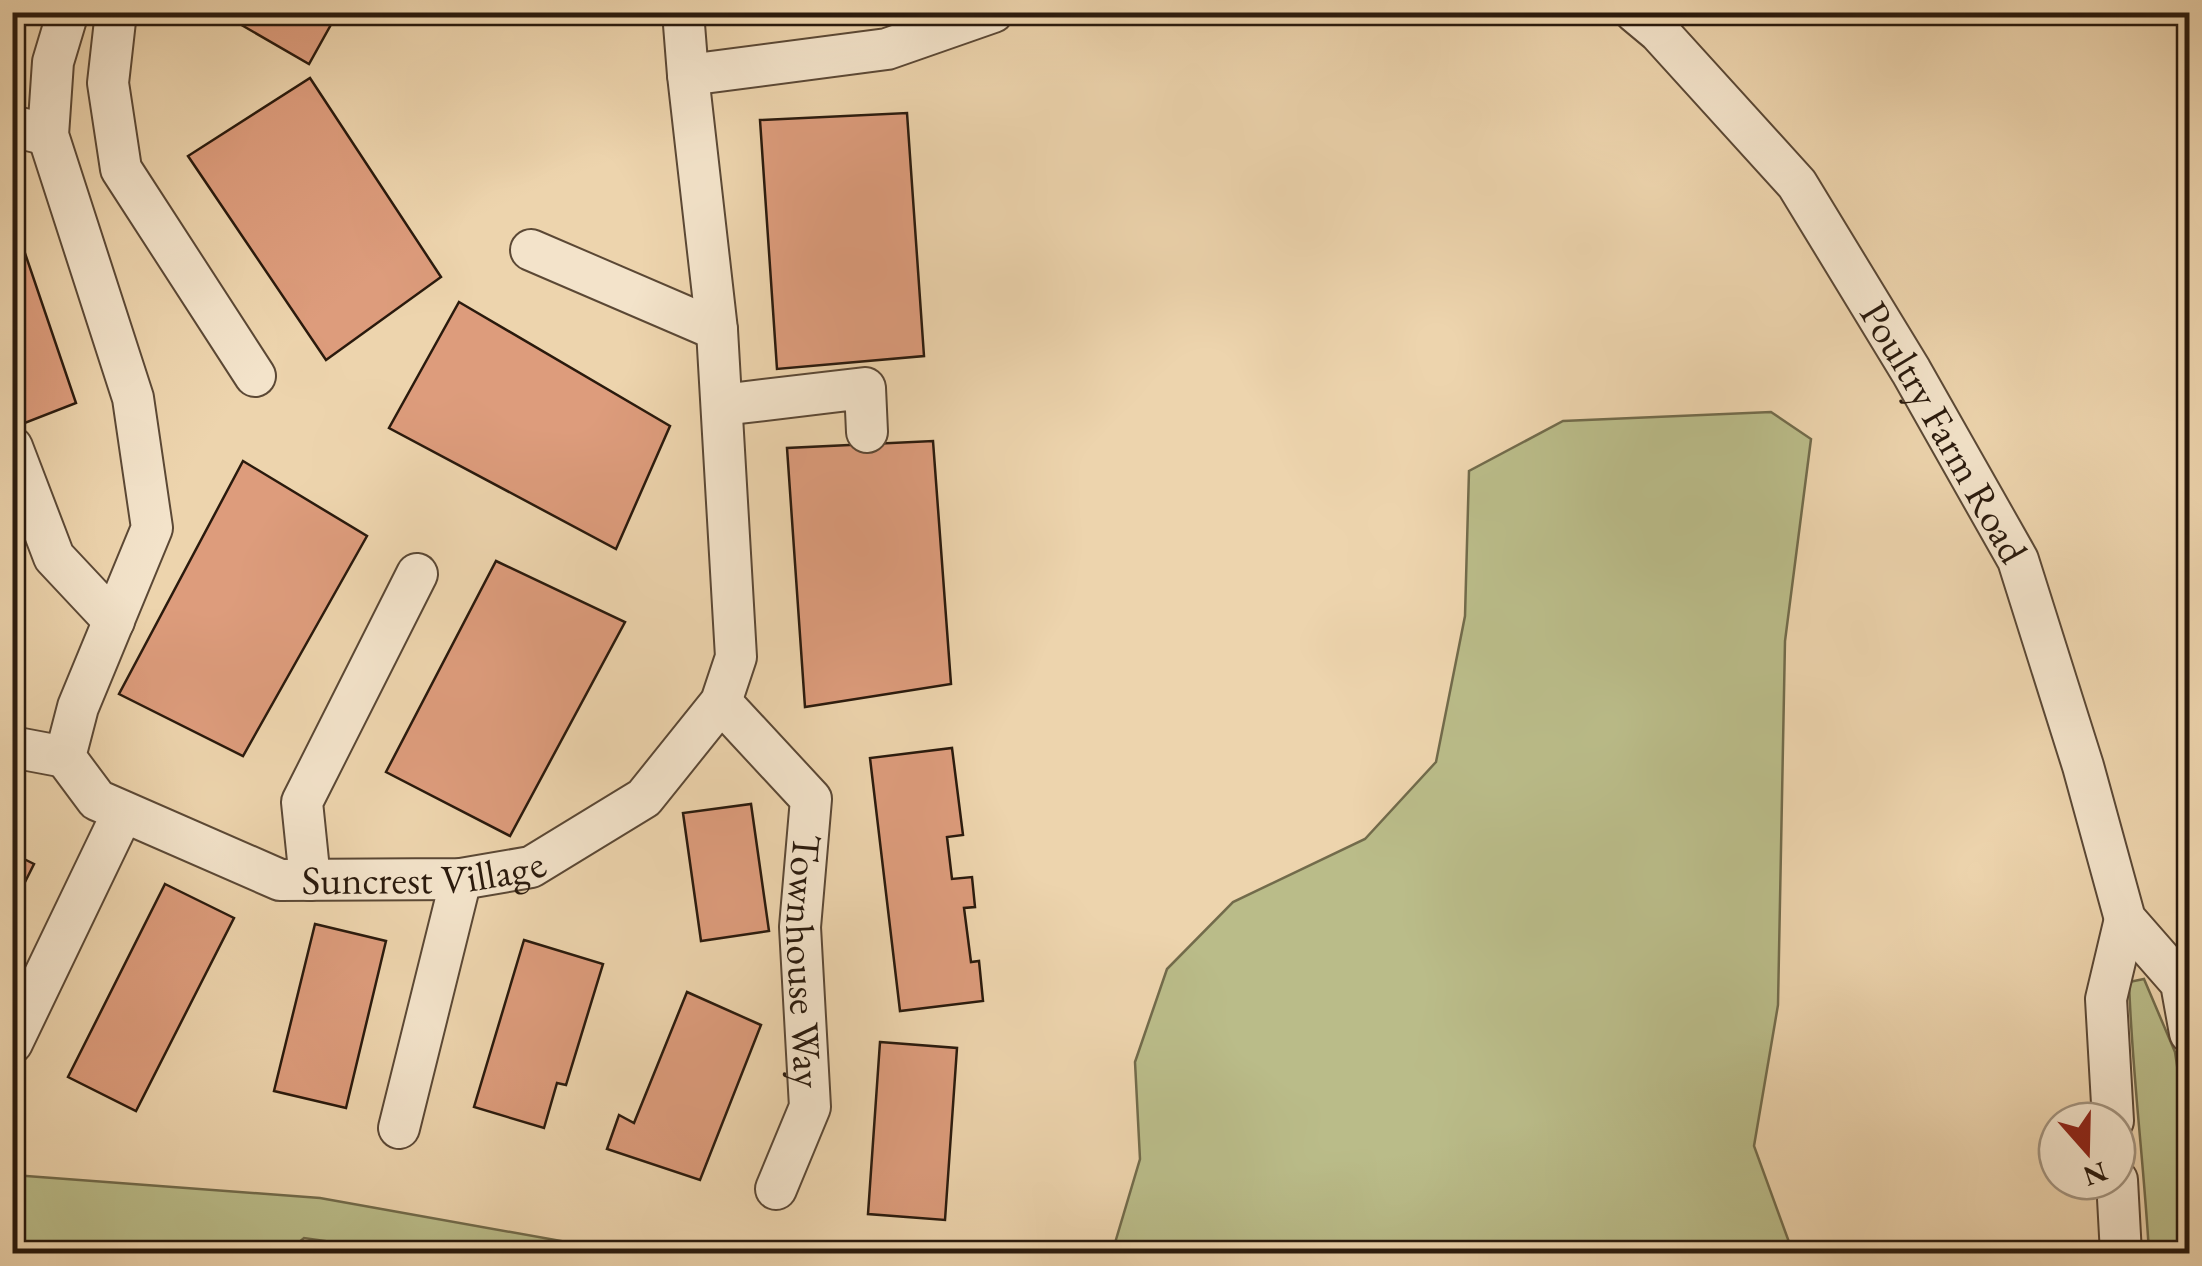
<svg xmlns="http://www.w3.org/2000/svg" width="2202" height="1266" font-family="'EB Garamond',serif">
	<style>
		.green { fill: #babc89; stroke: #726b4b; stroke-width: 2.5 }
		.building { fill: #dd9c7c; stroke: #2a1a0d; stroke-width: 2.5 }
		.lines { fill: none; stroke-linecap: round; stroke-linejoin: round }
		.minor-casing { stroke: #5b4835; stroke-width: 44 }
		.minor { stroke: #f3e3ca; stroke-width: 40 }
		.labels { text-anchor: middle; stroke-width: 9; stroke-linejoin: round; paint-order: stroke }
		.street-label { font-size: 40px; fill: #2a1a0d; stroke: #f3e3ca }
	</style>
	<rect width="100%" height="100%" fill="#edd4ad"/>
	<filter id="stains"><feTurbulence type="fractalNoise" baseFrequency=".002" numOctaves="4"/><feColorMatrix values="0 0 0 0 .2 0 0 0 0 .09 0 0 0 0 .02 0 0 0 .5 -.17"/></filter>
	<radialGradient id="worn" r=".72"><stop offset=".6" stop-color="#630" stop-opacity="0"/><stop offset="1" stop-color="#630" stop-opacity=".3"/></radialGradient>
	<!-- green -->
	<g class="green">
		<path d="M1771,412L1811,439L1785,641L1778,1005L1754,1146L1793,1253H1112L1140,1159L1135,1062L1167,969L1233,902L1365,839L1436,762L1465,616L1469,471L1563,421Z"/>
		<path d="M2144,979L2175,1052L2190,1152L2189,1253H2149C2144,1163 2132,1073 2129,982Z"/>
		<path d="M13,1175L320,1198L628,1253H410L304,1238L286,1253H13Z"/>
	</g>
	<!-- building -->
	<g class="building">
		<path d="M219,12H338L309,64Z"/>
		<path d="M310,78L441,277L326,360L188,156Z"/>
		<path d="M907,113L924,356L777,369L760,120Z"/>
		<path d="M12,215L76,403L12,428Z"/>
		<path d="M459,302L670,426L616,549L389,428Z"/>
		<path d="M933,441L951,684L805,707L787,448Z"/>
		<path d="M243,461L367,536L243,756L119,694Z"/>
		<path d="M496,561L625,622L510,836L386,772Z"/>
		<path d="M952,748L963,835L947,837L952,879L972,877L975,907L964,908L971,962L979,961L983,1001L900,1011L870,758Z"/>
		<path d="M751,804L769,931L701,941L683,813Z"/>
		<path d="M12,853L34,864L12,908Z"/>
		<path d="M165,884L234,918L136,1111L68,1077Z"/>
		<path d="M315,924L386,941L346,1108L274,1091Z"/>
		<path d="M524,940L603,964L566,1085L557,1083L544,1128L474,1107Z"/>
		<path d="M687,992L761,1025L700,1180L607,1149L619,1115L634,1123Z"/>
		<path d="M880,1042L957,1048L945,1220L868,1214Z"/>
	</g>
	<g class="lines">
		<defs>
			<g id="minor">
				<path id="s1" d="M68,12L53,62L48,135L133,398L152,528L78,707L65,757L97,800L280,880L461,879L531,867L644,798L721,702L736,657L717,330L688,75L683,12"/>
				<path d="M116,12L108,83L121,169L255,376"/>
				<path id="s2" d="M1635,12L1659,32L1797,184L1911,371L2018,560L2083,766L2125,919L2181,983L2190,1033"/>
				<path d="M688,75L887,49L993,12"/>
				<path d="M12,126L48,135"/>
				<path d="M531,250L717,330"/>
				<path d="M722,405L865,388L867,432"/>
				<path d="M12,447L54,557L114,621"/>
				<path id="s3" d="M721,702L811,799L800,927L810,1107L776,1189"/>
				<path d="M12,747L65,757"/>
				<path d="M310,880L302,802L417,574"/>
				<path d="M12,1043L123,812"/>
				<path d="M2113,1121L2106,999L2125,919"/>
				<path d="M399,1128L461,879"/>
				<path d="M2117,1180L2121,1254"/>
			</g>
		</defs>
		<!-- minor casing -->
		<use href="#minor" class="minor-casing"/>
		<!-- minor -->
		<use href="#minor" class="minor"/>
	</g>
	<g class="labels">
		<!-- street labels -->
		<g class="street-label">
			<text dy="14" stroke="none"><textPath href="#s2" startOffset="525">Poultry Farm Road</textPath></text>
			<text dy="14" stroke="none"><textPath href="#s1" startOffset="1175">Suncrest Village</textPath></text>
			<text dy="14" stroke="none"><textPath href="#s3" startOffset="295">Townhouse Way</textPath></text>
		</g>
	</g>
	<!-- margin -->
	<rect width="2202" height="1266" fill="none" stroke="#edd4ad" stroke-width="50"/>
	<rect x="15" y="15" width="2172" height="1236" fill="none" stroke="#2a1a0d" stroke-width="5"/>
	<rect x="25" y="25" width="2152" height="1216" fill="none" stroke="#2a1a0d" stroke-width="2.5"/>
	<!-- north arrow -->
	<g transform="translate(2087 1151) rotate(160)"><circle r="48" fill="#f3e3ca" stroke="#a3937e" stroke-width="2.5"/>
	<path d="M0-8L18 38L0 25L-18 38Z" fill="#8f2418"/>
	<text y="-15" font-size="28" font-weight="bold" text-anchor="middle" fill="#2a1a0d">N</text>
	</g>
	<rect width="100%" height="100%" filter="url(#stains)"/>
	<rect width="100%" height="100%" fill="url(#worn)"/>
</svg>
